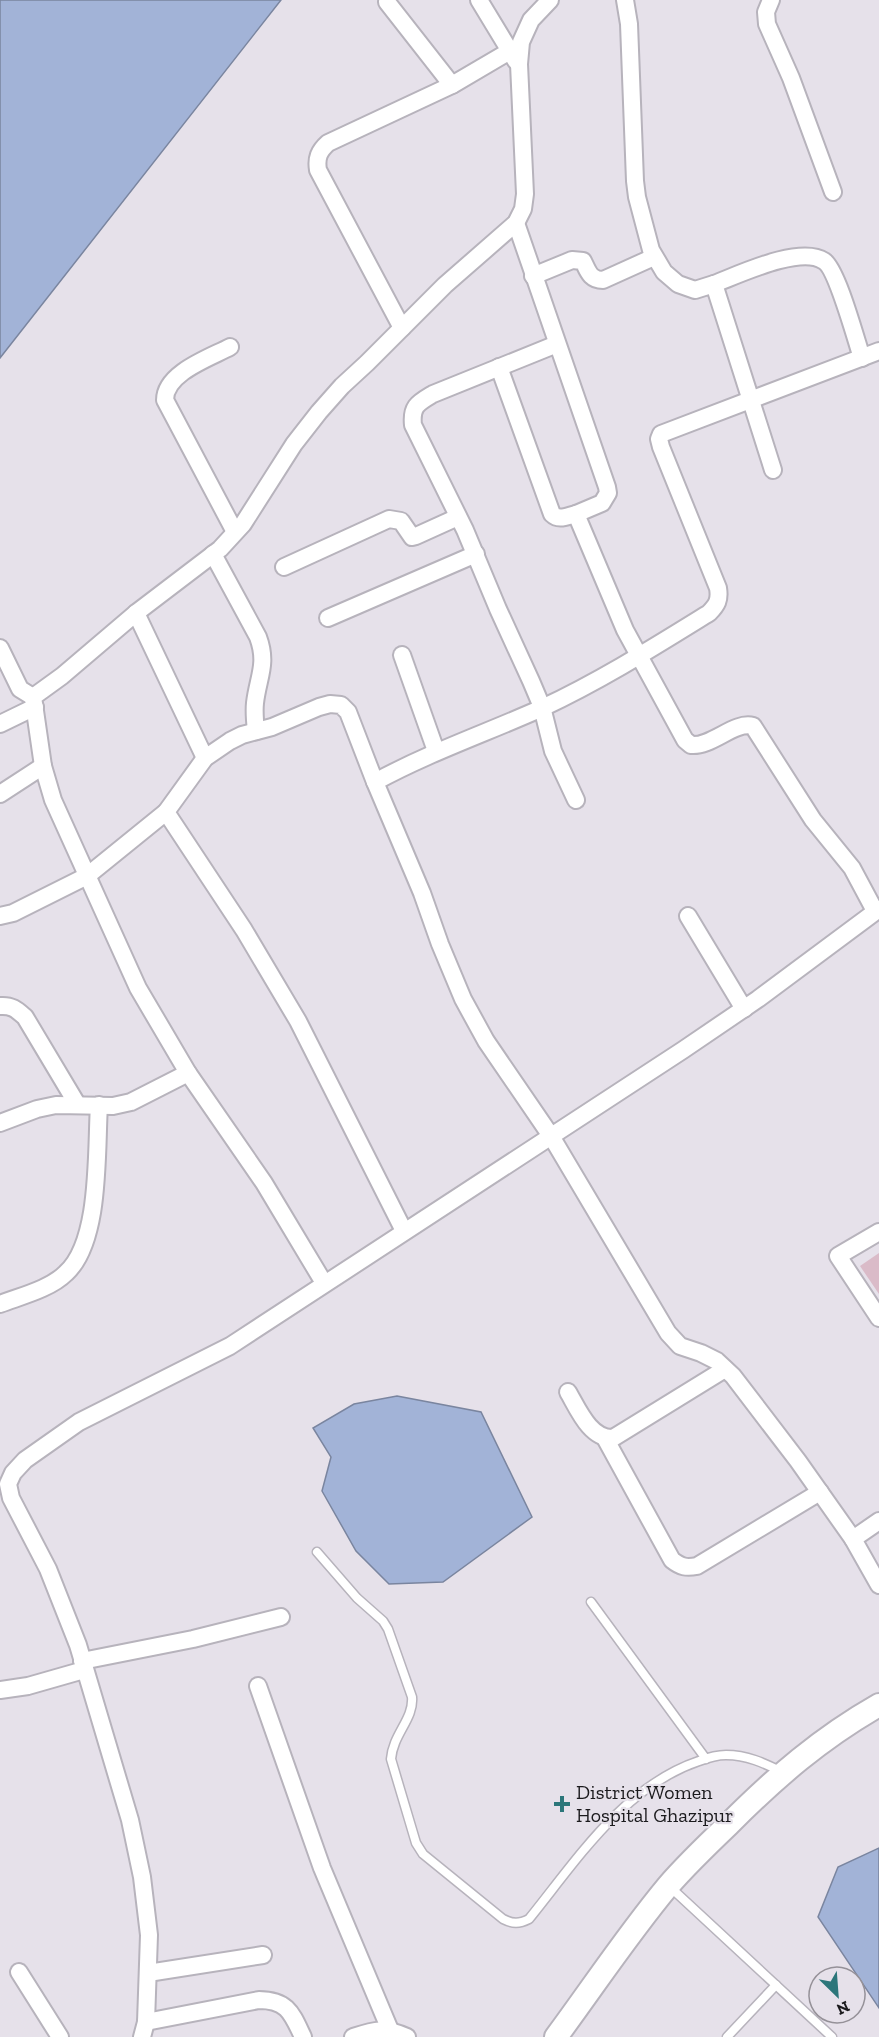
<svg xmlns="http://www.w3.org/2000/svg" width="879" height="2037" font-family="'Zilla Slab',serif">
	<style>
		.green { fill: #dabbc8 }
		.water { fill: #a2b3d7; stroke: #7a859f; stroke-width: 1.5 }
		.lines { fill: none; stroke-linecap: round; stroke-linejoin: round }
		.lane-casing { stroke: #b7b3bc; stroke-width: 11 }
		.street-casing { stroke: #b7b3bc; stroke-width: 20 }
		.secondary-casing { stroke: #b7b3bc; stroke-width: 26 }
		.lane { stroke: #fff; stroke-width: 8 }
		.street { stroke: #fff; stroke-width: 16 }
		.secondary { stroke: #fff; stroke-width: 22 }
		.poi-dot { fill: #2c767a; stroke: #e6e1ea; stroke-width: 2 }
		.labels { text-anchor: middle; stroke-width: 4.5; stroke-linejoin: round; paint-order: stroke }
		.poi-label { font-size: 20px; fill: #1b1a1d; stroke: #e6e1ea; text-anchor: start }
	</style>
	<rect width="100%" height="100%" fill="#e6e1ea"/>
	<!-- green -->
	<path class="green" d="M879,1253V1294L860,1266Z"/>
	<!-- water -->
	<g class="water">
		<path d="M0,0H281L0,358Z"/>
		<path d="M397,1396L481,1412L532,1517L443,1582L389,1584L356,1551L322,1491L331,1457L313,1428L354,1404Z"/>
		<path d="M879,1848V2008L818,1917L838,1867Z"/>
	</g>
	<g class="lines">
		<defs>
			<g id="lane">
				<path d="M317,1552L357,1598L383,1621L388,1629L412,1697C414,1719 393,1734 391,1759L416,1843L423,1854L503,1919C513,1924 519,1924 529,1919C576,1861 624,1786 699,1761C707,1758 717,1755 726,1755C747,1755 764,1763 782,1772"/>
				<path d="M591,1602L706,1759"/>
				<path d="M669,1886L832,2037"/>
				<path d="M727,2037L776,1985"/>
			</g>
			<g id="street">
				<path d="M479,0L516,61"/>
				<path d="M625,0L629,24L635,181L637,197L651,250L664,272L678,284L695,290L714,284L773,470"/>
				<path d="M771,0L766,12L767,24L791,78L833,192"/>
				<path d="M387,2L452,85"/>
				<path d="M516,223L607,487L608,493L602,503L576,514L625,630L685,740L691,745C712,747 734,721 753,726L813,820L852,868L875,911"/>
				<path d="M533,276L572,260L583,261C588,271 590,280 603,280L654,257"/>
				<path d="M714,284C738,275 800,245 824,261C837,269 856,340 862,358"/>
				<path d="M402,328L318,170C316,158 319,151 328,143L452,85L510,51"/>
				<path d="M557,344L433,394C418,403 411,406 413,425L465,530L498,609L531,681L542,707L553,751L576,800"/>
				<path d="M230,347C209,358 165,373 165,400L235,532"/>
				<path d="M499,367L552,514C559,521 567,516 576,514"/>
				<path d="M213,554L258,637C268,664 258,677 255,703C254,712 255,722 256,731"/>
				<path d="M284,567L389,519L401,521L412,537L416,536L458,517"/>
				<path d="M136,613L205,758"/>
				<path d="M328,618L476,554"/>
				<path d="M0,648L20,689L33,697"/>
				<path d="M402,655L436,751"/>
				<path d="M0,724L35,707"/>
				<path d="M375,782C428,753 486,733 542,708C600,681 654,647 709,613C717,605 720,600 718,588L661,447L659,439L661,434L879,351"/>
				<path d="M0,794L43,766"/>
				<path d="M0,916L13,913L87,876L166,812"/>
				<path d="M688,916L744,1009"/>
				<path d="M0,1006C12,1005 17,1010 25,1017L77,1104"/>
				<path d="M0,1123L37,1109L56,1105L113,1106L131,1102L188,1073"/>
				<path d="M404,1231L298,1021L244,930L166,812L205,758L230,741L242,735L272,727L319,707L330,704L341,705L348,712L375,782L422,893L440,944L463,999L486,1041L551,1136L668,1333L680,1346L701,1353L717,1361L733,1376L798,1461L853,1539"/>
				<path d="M879,1232L838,1256L879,1318"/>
				<path d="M324,1283L264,1183L188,1073L138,988L53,800L43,766L33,697L62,676L136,613L220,549L243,524L294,444L319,412L342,386L367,363L445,285L516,223L523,209L525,194L519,64L521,42L531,20L550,0"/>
				<path d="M0,1304C21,1296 50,1289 66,1273C101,1241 96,1151 99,1105"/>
				<path d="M568,1392C578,1409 590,1439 613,1438L725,1369"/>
				<path d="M605,1438L672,1560C681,1567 686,1568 697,1566L820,1492"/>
				<path d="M879,1521L853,1539L879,1585"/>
				<path d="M82,1661L193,1639L281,1617"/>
				<path d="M258,1686L322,1868L390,2030"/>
				<path d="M0,1690L28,1686L84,1670"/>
				<path d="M19,1972L60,2037"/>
				<path d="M148,1973L263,1955"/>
				<path d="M146,2022L259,2000C288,2000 292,2014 303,2037"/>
				<path d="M142,2037L146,2022L149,1935L142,1877L130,1820L78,1645L48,1569L11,1498L8,1484L13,1473L25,1460L79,1422L230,1346L683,1050L758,999L879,909"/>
				<path d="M353,2037C375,2030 384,2027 407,2037"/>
			</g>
			<path id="secondary" d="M556,2037C593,1987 628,1934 668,1886C687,1864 708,1844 729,1824C776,1777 821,1738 879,1705"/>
		</defs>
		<!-- lane casing -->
		<use href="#lane" class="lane-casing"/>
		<!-- street casing -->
		<use href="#street" class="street-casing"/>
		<!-- secondary casing -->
		<use href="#secondary" class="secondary-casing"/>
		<!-- lane -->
		<use href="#lane" class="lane"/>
		<!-- street -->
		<use href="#street" class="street"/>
		<!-- secondary -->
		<use href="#secondary" class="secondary"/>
	</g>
	<!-- markers -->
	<path class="poi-dot" d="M559 1795h6v6h6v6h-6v6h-6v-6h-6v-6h6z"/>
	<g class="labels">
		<!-- poi labels -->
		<g class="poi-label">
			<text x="576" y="1799">District Women<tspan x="576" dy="23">Hospital Ghazipur</tspan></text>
		</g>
	</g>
	<!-- north arrow -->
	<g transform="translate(837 1995) rotate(155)"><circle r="28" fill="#e6e1ea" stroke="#959198" stroke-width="1.5"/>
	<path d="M0-4.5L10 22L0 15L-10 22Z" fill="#2c767a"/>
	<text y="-9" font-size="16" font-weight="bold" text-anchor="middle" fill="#1b1a1d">N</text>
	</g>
</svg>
